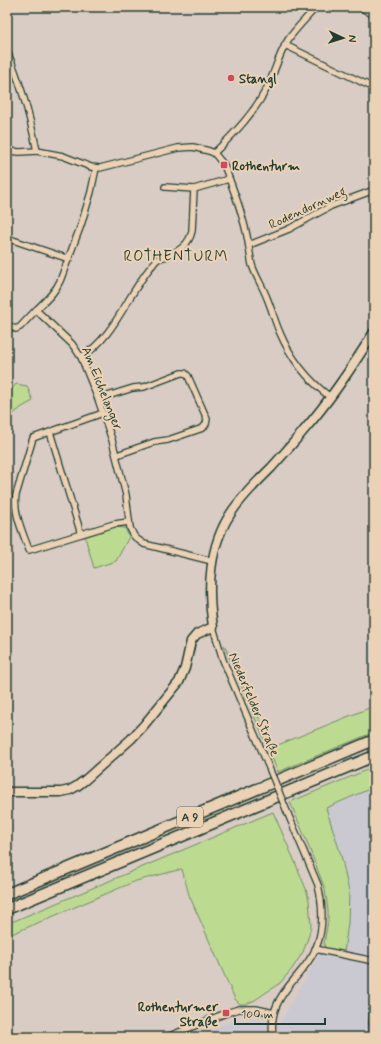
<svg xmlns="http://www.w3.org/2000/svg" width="381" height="1044" font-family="Mynerve,sans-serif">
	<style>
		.built { fill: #cac8d1 }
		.green { fill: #bdda91; stroke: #6e8c62 }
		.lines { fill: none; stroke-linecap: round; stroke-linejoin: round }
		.street-casing { stroke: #1f3d34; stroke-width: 8 }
		.secondary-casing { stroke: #1f3d34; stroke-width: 11 }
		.highway-casing { stroke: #1f3d34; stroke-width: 13 }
		.street { stroke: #ecd2b4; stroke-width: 5.5 }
		.secondary { stroke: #ecd2b4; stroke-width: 8 }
		.highway { stroke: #ecd2b4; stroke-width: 10 }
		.street-bridge-casing { stroke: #1f3d34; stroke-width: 8; stroke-linecap: butt }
		.street-bridge { stroke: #ecd2b4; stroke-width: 5.5 }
		.poi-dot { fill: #d1495b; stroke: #ecd2b4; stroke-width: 1.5 }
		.labels { text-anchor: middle; stroke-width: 4; stroke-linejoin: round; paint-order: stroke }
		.shield { fill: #ecd2b4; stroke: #5c6a5a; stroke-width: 1 }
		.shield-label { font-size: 12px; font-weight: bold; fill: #1f3d34 }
		.poi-label { font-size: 13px; font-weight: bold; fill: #1f3d34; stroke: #ecd2b4; text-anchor: start }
		.street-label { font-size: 13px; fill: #1f3d34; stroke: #ecd2b4 }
		.quarter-label { font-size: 15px; letter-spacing: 1px; fill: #1f3d34; stroke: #ecd2b4 }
	</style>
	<rect width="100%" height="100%" fill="#d8ccc5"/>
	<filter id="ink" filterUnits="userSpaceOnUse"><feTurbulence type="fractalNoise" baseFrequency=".025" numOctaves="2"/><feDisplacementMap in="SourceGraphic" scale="8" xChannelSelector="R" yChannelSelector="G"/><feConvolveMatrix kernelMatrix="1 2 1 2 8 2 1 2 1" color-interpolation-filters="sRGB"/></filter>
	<g filter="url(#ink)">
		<!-- built -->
		<path class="built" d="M374,787V1037H194L227,1023L254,1020L280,1024L298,991L319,955L325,948L344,951L348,923L349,892L341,855L326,808Z"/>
		<!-- green -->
		<g class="green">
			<path d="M16,384L27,386L33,401L22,407L7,419V395Z"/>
			<path d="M115,527L125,528L129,537L116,561L94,568L85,537Z"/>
			<path d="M224,645L273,747L374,706V732L278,772Z"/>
			<path d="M374,767V787L326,808L341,855L349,892L348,923L344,952L325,948L324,944L328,921V911L325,889L305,837L290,802Z"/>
			<path d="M273,812L295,862L306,889L309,900L311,926L309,935L303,952L292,969L280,983L255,1000L246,1004H240L235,999L189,895L182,869L136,881L7,936V924Z"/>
		</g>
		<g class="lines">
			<defs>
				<g id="street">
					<path d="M360,7L374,15"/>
					<path d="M285,45L374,88"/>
					<path d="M7,51C21,83 30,117 37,151L63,156L91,167L100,168L178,148L193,147L209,151L214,153L224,165C231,183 238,201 243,220C248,235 249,250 252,265C256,277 263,287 267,298C272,310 275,322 280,333C291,359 308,380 330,397"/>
					<path d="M7,151L20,152L37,151"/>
					<path d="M214,153C235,133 255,112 268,86C275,71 279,54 288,40C296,28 307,18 316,7"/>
					<path d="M96,168L91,192L81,225L60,281C55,293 45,301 36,310L72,344L81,357L98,399L112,440L126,495L130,528L134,536L137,539L144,544L212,561"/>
					<path d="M165,187L194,189"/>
					<path d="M7,238L69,259"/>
					<path d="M249,245L289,229L318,213L331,206L374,190"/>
					<path d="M7,324L11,327L16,329L20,327L36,310"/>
					<path d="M81,357C113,339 127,296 150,268C152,266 155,261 158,259C160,258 164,257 167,256C179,251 189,245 192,231L194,189L229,179"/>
					<path d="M98,399L133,388L144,387L181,373H185L188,376L207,419L206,424L203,428L168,440L154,442L117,455"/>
					<path d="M103,413L33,438L16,495C13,512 23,533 29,550L114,524L129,522"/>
					<path d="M50,432L81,534"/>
					<path d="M213,627L223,660L267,763"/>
					<path d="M315,949L374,961"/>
					<path d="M167,1037L226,1013L239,1009H256L274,1013"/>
					<path d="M273,1037C272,1029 272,1020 274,1013C281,987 306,972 316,948C324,928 323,906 318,885L288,814"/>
					<path d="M371,1037L374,995"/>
				</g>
				<path id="secondary" d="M7,792H61L70,790L77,786L85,780L131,739L144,725L179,682L185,668L191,641L197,634L213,627C207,589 209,546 231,513C242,496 257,482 271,468C283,455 294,442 305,429C331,399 353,366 374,332"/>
				<g id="highway">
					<path d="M7,894L374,740"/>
					<path d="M7,909L374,756"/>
				</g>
			</defs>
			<!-- street casing -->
			<use href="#street" class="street-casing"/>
			<!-- secondary casing -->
			<use href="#secondary" class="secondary-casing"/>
			<!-- highway casing -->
			<use href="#highway" class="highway-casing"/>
			<!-- street -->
			<use href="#street" class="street"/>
			<!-- secondary -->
			<use href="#secondary" class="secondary"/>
			<!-- highway -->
			<use href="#highway" class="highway"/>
			<defs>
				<path id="street-bridge" d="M267,763L288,814"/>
			</defs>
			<!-- street-bridge casing -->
			<use href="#street-bridge" class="street-bridge-casing"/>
			<!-- street-bridge -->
			<use href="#street-bridge" class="street-bridge"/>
		</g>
	</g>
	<!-- markers -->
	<g class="poi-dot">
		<circle cx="231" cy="78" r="4"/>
		<rect x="220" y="161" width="8" height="8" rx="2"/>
		<rect x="222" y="1009" width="8" height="8" rx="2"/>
	</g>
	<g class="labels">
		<!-- shield labels -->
		<rect class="shield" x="177" y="807" width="26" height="20" rx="3"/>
		<g class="shield-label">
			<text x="190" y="821">A 9</text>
		</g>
		<!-- poi labels -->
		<g class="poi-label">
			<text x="239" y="83">Stangl</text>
			<text x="232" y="170">Rothenturm</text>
			<text x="218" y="1011" text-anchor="end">Rothenturmer<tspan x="218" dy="15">Straße</tspan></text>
		</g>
		<!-- street labels -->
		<g class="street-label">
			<text transform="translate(307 207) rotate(-25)" y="5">Rodendornweg</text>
			<text transform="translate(103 388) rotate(68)" y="5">Am Eichelanger</text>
			<text transform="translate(255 704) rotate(67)" y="5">Niederfelder Straße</text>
		</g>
		<!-- quarter labels -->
		<g class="quarter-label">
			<text x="176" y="261">ROTHENTURM</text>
		</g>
	</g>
	<!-- margin -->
	<rect width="381" height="1044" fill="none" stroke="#ecd2b4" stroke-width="24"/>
	<rect x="12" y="12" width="357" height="1020" fill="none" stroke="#1f3d34" stroke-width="1.5" filter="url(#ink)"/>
	<!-- north arrow -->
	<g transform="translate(343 38) rotate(94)" stroke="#ecd2b4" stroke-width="3" paint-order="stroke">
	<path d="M0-3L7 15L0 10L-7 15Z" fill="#1f3d34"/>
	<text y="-6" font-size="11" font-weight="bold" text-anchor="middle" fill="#1f3d34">N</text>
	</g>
	<!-- scale -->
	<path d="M235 1018v6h90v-6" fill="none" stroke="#1f3d34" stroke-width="2"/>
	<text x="241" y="1018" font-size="12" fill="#1f3d34" stroke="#ecd2b4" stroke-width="3" paint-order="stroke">100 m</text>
</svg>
